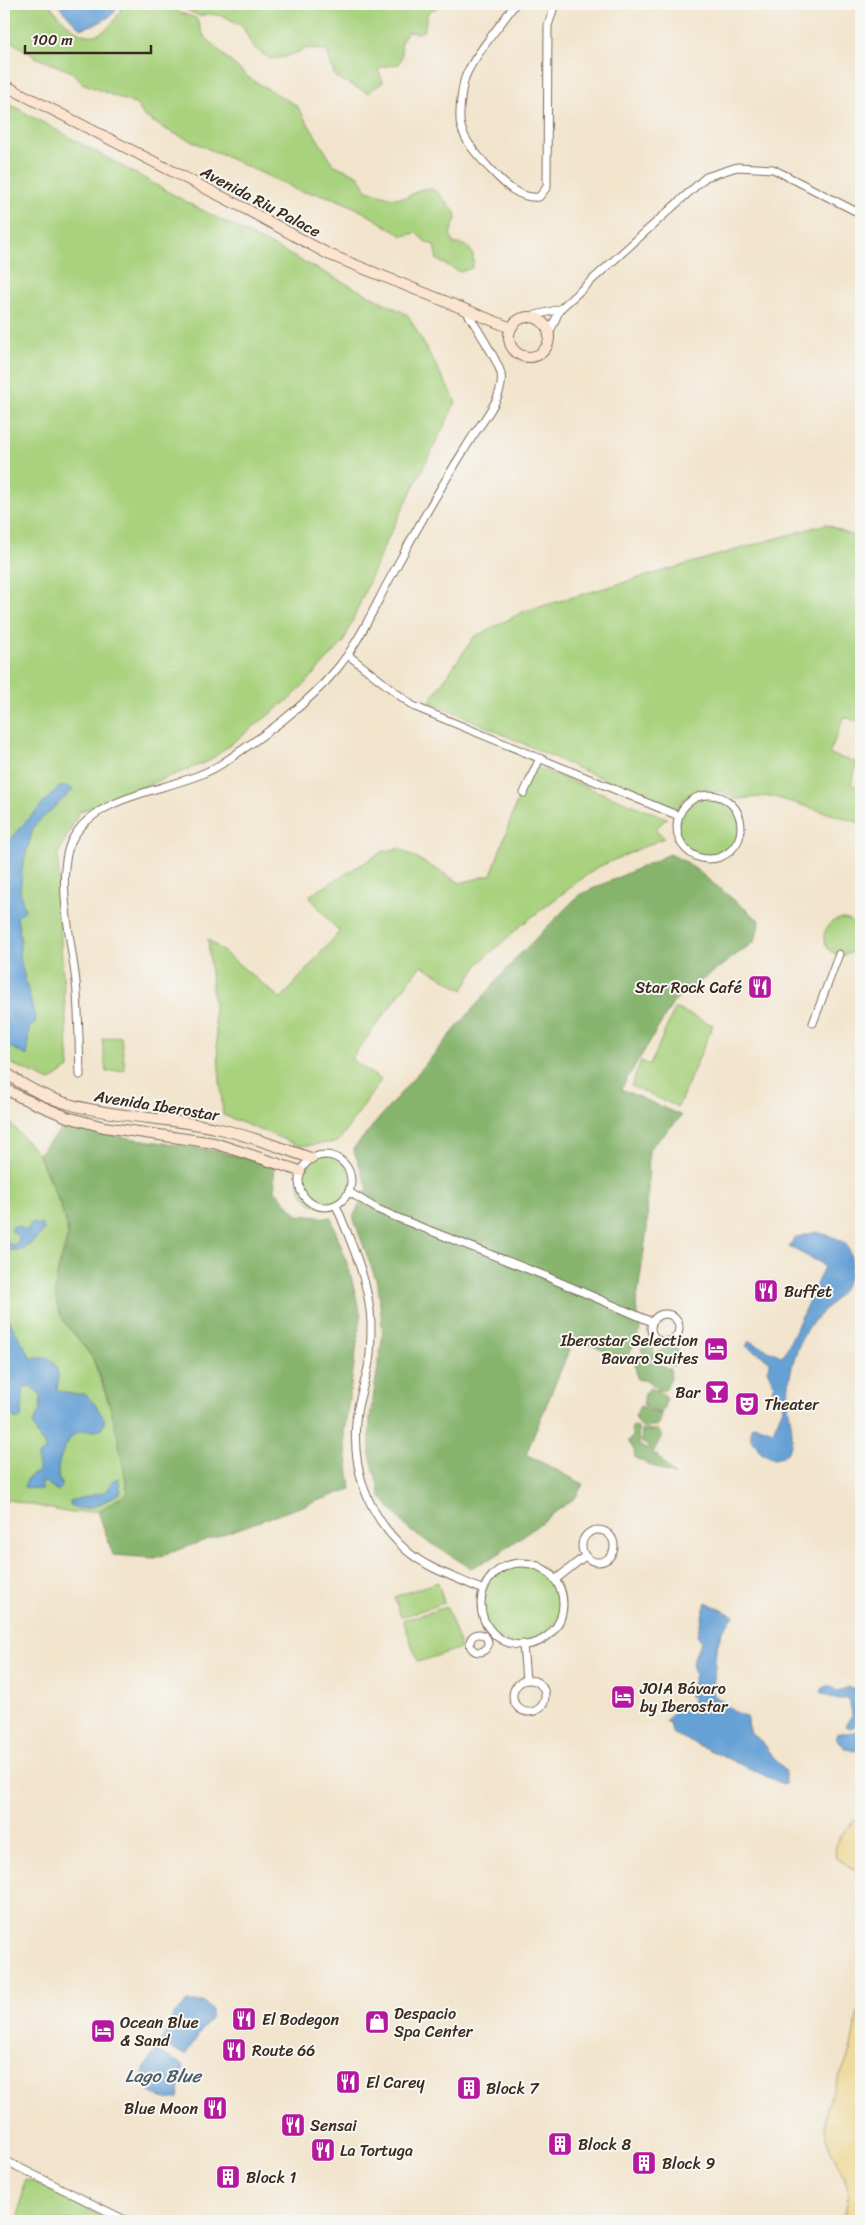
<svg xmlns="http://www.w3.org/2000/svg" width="865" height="2225" font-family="Sriracha,sans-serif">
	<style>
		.green { fill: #a8d27e; stroke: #727e4e }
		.forest { fill: #86b46d; stroke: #606f46 }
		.sand { fill: #eeda9e; stroke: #94825e }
		.water { fill: #66a1d6; stroke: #50667a }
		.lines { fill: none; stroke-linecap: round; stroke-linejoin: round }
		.street-casing { stroke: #7b6b5b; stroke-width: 9 }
		.secondary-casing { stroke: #7b6b5b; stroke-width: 12 }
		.street { stroke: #fff; stroke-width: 7 }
		.secondary { stroke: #fce5d0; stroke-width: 10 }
		.labels { text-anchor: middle; stroke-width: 4; stroke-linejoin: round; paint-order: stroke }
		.street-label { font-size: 16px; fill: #3b2a1e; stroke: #f6f6f2 }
		.poi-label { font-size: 16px; fill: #3b2a1e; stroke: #f6f6f2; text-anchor: start }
		.water-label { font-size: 18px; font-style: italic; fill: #4c5a68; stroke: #f6f6f2 }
	</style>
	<rect width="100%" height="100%" fill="#f6f6f2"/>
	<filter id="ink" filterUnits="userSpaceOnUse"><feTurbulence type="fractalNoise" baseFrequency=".02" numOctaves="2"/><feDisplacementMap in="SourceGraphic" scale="10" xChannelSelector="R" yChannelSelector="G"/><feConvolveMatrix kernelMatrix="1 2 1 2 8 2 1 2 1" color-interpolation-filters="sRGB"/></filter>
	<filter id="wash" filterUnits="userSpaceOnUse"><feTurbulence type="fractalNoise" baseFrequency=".0096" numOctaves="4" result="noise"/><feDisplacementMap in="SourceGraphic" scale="20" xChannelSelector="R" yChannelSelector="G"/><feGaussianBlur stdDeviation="1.12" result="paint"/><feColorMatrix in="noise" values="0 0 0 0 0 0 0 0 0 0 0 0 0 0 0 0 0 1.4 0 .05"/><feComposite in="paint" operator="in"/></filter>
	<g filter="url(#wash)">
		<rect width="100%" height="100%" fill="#f2e4cc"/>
		<!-- green -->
		<g class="green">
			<path d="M4,4H49C77,39 100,52 124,4H167L178,12L196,18L204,36L231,62L249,78L297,106L333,164L359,176L367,190L389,197L399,198L407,197L421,189H431L437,192L455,212L456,219L450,234L454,244C471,243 476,254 472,268L460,272L437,260L434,245L426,242L416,233L403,236C377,221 353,203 323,195C311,191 300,195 290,186L165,129L144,116L137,105L82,83L72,72L37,58L4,37Z"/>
			<path d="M175,4H439L438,7L428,12L424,31L418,33L407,32L401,43L402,56L399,64L382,67L378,70L383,82L368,93L335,77L327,51L308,48L285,57L270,59L252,46L244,29L240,25L224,16L209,14L199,16Z"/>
			<path d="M4,101L194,206L408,315L456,402L385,544L343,643L292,697L209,761L79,812L58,854L61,945L69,1068L50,1081L12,1064L4,1056Z"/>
			<path d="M826,524L861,540V722L844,717L829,754L858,763L851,784L861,789V823L771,796L736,799L721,791L687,796L676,808L577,768L452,711L429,702L474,637L525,611Z"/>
			<path d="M530,765L667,818L656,829L664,838L596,868L524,923L479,963L463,990L421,965L351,1059L381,1080L338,1142L300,1146L223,1115L208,939L281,999L339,932L309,896L382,852L399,848L460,883L491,875Z"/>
			<circle cx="709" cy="827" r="32"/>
			<circle cx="842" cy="937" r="18"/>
			<path d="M675,1008L713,1025L678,1107L631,1086L641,1061L650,1065Z"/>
			<path d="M121,1036L125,1070L106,1072L102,1039Z"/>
			<path d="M4,1116L38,1154L60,1205L68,1235L59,1265L55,1290L60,1313L93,1359L118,1429L128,1494L98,1511L71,1513L4,1499Z"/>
			<circle cx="325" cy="1181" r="26"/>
			<circle cx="522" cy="1604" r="41"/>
			<path d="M438,1582L444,1603L401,1617L394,1597Z"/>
			<path d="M447,1607L461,1648L418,1662L403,1620Z"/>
			<path d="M25,2180L34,2182L111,2221H18Z"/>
		</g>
		<!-- forest -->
		<g class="forest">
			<path d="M670,854L688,863L760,921L755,941L675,1000L621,1089L682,1116L649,1149L647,1229L636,1306L641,1330L626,1360L574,1338L526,1454L583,1484L576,1497L497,1555L471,1568L409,1530L381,1497L370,1455V1418L383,1334L378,1285L353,1217L368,1188L353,1149L518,956L579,895Z"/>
			<path d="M65,1125L83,1131L217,1151L274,1166L275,1190L297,1215L331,1218L349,1269L361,1316L344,1433L351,1489L155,1558L113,1555L98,1511L128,1493C120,1447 113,1404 94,1361C86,1343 65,1329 59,1311C49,1278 63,1266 68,1236C70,1220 46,1171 38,1154Z"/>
			<path d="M648,1343L654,1345L653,1355L668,1346L678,1347L676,1364L673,1366L662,1361L660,1358L653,1360L644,1357L641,1348Z"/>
			<path d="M640,1356C648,1363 660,1364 670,1369L671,1378L665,1390H657L648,1381L637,1379L635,1362Z"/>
			<path d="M650,1388L662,1393L667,1399L661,1414L643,1405L645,1394Z"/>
			<path d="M640,1406L661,1415L658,1425L645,1428L638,1424L635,1416Z"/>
			<path d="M633,1426L638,1427L639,1445L646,1449L650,1447L641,1442L642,1429L650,1431L657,1429L662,1435L653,1453L657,1455L675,1476L635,1458L634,1450L628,1441L633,1436L631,1430Z"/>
		</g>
		<!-- sand -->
		<g class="sand">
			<path d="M861,1816V1875L836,1857C832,1839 848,1826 861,1816Z"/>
			<path d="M861,2001V2221H841C845,2211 850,2199 847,2187C843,2165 826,2153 825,2126C824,2102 840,2079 848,2057C854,2039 855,2019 861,2001Z"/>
		</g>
		<!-- water -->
		<g class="water">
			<path d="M57,4H119C113,20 96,24 80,29Z"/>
			<path d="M67,786L73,790L34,826L23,864L20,891L25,910L17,917L21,940L19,955L36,1022L29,1029L27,1056L10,1047L4,1039V851L16,832L59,787Z"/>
			<path d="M31,1223L43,1225L44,1231L25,1249L4,1251V1242L14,1245L19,1240L16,1234L10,1230L16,1225L27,1231Z"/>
			<path d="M816,1232C835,1238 852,1238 851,1263C851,1294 823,1306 807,1330C798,1343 793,1361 790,1376C789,1385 788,1394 788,1403C789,1419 799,1445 783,1457L774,1459L761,1453L756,1445L751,1440V1427L755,1425L773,1431L785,1403L784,1400L777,1397V1391L772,1390L774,1384L767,1370L770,1363L767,1359L746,1346L749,1341L781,1356L785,1353L824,1267L819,1262L789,1247L794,1238Z"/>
			<path d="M4,1312L31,1358H49C59,1367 59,1377 57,1390L72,1394H85L94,1403L105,1420L101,1430C94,1432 88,1430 81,1431C67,1434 57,1462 58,1475C58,1479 61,1483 62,1487L58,1491L43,1481L41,1490L24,1487L28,1478L38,1471V1456L47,1449L37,1435L33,1423L40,1410L41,1395L30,1386L24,1387L21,1418L16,1420L8,1411L4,1378V1356L10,1347L4,1334Z"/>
			<path d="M118,1478L121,1492C106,1501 87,1515 70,1505V1501L105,1492L113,1480Z"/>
			<path d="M706,1602L734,1616L722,1631L716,1650L713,1694L734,1711L746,1717L751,1734L761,1741L775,1760L785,1770V1785L672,1733L670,1723L665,1721L676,1710L687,1711L694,1698L689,1696L695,1675L692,1663L701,1641L697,1634Z"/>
			<path d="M829,1685L838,1692L848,1687L854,1688L861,1696V1711L854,1727L849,1728L845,1726L852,1715L850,1702L846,1698L838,1700L821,1693L822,1689Z"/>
			<path d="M861,1729V1749L853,1751L843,1747L836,1738L837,1734C845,1731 853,1735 861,1729Z"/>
			<path d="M188,2002H203L212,2009L211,2017L185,2055L160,2044L173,2015Z"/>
			<path d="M156,2051L184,2065L178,2098C164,2103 143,2093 143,2076C143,2067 151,2058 156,2051Z"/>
		</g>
	</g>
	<g filter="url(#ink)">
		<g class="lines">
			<defs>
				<g id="street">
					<path d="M515,4C501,25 478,50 467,73C462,82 458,116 461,126C465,143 480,158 491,170C504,184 519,199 539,197L547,187L548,26L555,4"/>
					<path d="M532,316L560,309"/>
					<path d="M549,334L560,309L706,177L737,167L773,169L861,214"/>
					<path d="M348,655L413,706L679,816"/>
					<path d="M524,793L540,758"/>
					<circle cx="709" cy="827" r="32"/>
					<path d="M813,1023L839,954"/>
					<path d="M80,1075C79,1044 79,1013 76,982C72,944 54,871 73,838C101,789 180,792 223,763C263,736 305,707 336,670C358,644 372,612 388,582C414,533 441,486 471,439C482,421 505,397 501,374C499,361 473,323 466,310"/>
					<circle cx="325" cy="1181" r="26"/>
					<path d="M349,1192L377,1209L398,1218L543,1275L652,1322"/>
					<path d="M336,1205C351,1242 370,1283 371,1324C371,1336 371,1350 369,1362C366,1382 357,1401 356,1421C352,1471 368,1516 406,1550C427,1569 458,1578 483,1590"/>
					<circle cx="665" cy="1328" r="14"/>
					<circle cx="598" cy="1546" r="16"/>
					<circle cx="522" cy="1604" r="41"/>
					<path d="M555,1580L585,1556"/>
					<circle cx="479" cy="1643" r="9"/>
					<path d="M523,1644L526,1680"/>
					<circle cx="529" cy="1696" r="16"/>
					<path d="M4,2160L127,2221"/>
				</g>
				<g id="secondary">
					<path d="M4,85L244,208L328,254L511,328"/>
					<circle cx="529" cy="337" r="20"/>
					<path d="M4,1071C66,1121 143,1112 216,1128C248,1135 280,1148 311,1158"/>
					<path d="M4,1088L22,1098L67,1117L104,1127L214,1143L300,1171"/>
				</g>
			</defs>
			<!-- street casing -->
			<use href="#street" class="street-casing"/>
			<!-- secondary casing -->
			<use href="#secondary" class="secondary-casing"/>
			<!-- street -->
			<use href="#street" class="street"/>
			<!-- secondary -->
			<use href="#secondary" class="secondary"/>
		</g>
	</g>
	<!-- icons -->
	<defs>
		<symbol id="restaurant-square" viewBox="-11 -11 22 22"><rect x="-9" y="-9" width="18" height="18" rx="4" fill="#b5179e" stroke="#f6f6f2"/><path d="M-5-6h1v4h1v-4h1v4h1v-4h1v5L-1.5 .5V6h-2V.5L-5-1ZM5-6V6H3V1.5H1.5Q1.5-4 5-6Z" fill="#fff"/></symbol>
		<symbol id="hotel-square" viewBox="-11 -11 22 22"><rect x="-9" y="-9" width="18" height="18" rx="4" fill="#b5179e" stroke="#f6f6f2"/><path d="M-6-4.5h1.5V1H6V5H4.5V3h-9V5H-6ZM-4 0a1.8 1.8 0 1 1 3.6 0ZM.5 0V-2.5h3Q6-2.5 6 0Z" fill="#fff"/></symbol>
		<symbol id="bar-square" viewBox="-11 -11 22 22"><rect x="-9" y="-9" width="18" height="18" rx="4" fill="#b5179e" stroke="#f6f6f2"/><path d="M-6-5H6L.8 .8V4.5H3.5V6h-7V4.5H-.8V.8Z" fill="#fff"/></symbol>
		<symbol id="theatre-square" viewBox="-11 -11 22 22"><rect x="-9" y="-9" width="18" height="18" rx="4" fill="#b5179e" stroke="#f6f6f2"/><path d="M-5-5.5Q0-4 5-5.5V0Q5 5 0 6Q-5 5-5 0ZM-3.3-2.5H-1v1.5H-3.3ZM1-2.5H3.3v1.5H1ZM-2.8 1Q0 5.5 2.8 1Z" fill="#fff"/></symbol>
		<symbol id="shop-square" viewBox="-11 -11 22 22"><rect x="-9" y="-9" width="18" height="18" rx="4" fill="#b5179e" stroke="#f6f6f2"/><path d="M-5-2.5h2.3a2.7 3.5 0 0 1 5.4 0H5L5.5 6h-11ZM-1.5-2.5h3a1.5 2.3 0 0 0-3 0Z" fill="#fff"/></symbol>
		<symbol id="building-square" viewBox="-11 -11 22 22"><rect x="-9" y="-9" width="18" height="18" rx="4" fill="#b5179e" stroke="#f6f6f2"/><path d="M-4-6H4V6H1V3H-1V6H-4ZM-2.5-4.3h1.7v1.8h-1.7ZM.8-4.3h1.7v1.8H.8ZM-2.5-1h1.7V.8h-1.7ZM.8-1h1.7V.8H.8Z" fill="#fff"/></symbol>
	</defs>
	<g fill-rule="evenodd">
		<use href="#restaurant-square" x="746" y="973" width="28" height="28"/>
		<use href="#restaurant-square" x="752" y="1277" width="28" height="28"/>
		<use href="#hotel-square" x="702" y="1335" width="28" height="28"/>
		<use href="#bar-square" x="703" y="1378" width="28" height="28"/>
		<use href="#theatre-square" x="733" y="1390" width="28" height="28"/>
		<use href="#hotel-square" x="609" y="1683" width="28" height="28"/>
		<use href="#restaurant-square" x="230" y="2005" width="28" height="28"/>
		<use href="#shop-square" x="363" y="2008" width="28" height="28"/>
		<use href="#hotel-square" x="89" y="2017" width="28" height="28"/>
		<use href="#restaurant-square" x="220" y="2036" width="28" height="28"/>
		<use href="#restaurant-square" x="334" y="2068" width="28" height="28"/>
		<use href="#building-square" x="455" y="2074" width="28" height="28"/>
		<use href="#restaurant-square" x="201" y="2094" width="28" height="28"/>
		<use href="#restaurant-square" x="279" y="2111" width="28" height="28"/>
		<use href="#building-square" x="546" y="2130" width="28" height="28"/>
		<use href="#restaurant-square" x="309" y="2136" width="28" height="28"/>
		<use href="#building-square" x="630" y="2149" width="28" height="28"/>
		<use href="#building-square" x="214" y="2163" width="28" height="28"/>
	</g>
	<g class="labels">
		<!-- street labels -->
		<g class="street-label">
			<text transform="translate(261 201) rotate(28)" y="6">Avenida Riu Palace</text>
			<text transform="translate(157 1105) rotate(9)" y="6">Avenida Iberostar</text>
		</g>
		<!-- poi labels -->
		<g class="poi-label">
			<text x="742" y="993" text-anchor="end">Star Rock Café</text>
			<text x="784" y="1297">Buffet</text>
			<text x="698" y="1346" text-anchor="end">Iberostar Selection<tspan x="698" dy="18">Bavaro Suites</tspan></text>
			<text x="700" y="1398" text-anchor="end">Bar</text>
			<text x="764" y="1410">Theater</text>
			<text x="640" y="1694">JOIA Bávaro<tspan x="640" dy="18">by Iberostar</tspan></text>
			<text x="394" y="2019">Despacio<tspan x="394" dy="18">Spa Center</tspan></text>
			<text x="262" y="2025">El Bodegon</text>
			<text x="120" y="2028">Ocean Blue<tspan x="120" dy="18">&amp; Sand</tspan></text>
			<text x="252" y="2056">Route 66</text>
			<text x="366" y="2088">El Carey</text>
			<text x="486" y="2094">Block 7</text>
			<text x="198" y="2114" text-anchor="end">Blue Moon</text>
			<text x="310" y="2131">Sensai</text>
			<text x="578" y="2150">Block 8</text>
			<text x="340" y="2156">La Tortuga</text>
			<text x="662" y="2169">Block 9</text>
			<text x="246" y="2183">Block 1</text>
		</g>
		<!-- water labels -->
		<g class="water-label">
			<text x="163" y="2082">Lago Blue</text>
		</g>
	</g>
	<!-- margin -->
	<rect width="865" height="2225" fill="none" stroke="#f6f6f2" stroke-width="20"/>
	<!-- scale -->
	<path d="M25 45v8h126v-8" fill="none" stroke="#3b2a1e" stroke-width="2.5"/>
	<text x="32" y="45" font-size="15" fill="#3b2a1e" stroke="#f6f6f2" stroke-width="4" paint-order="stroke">100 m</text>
</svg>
